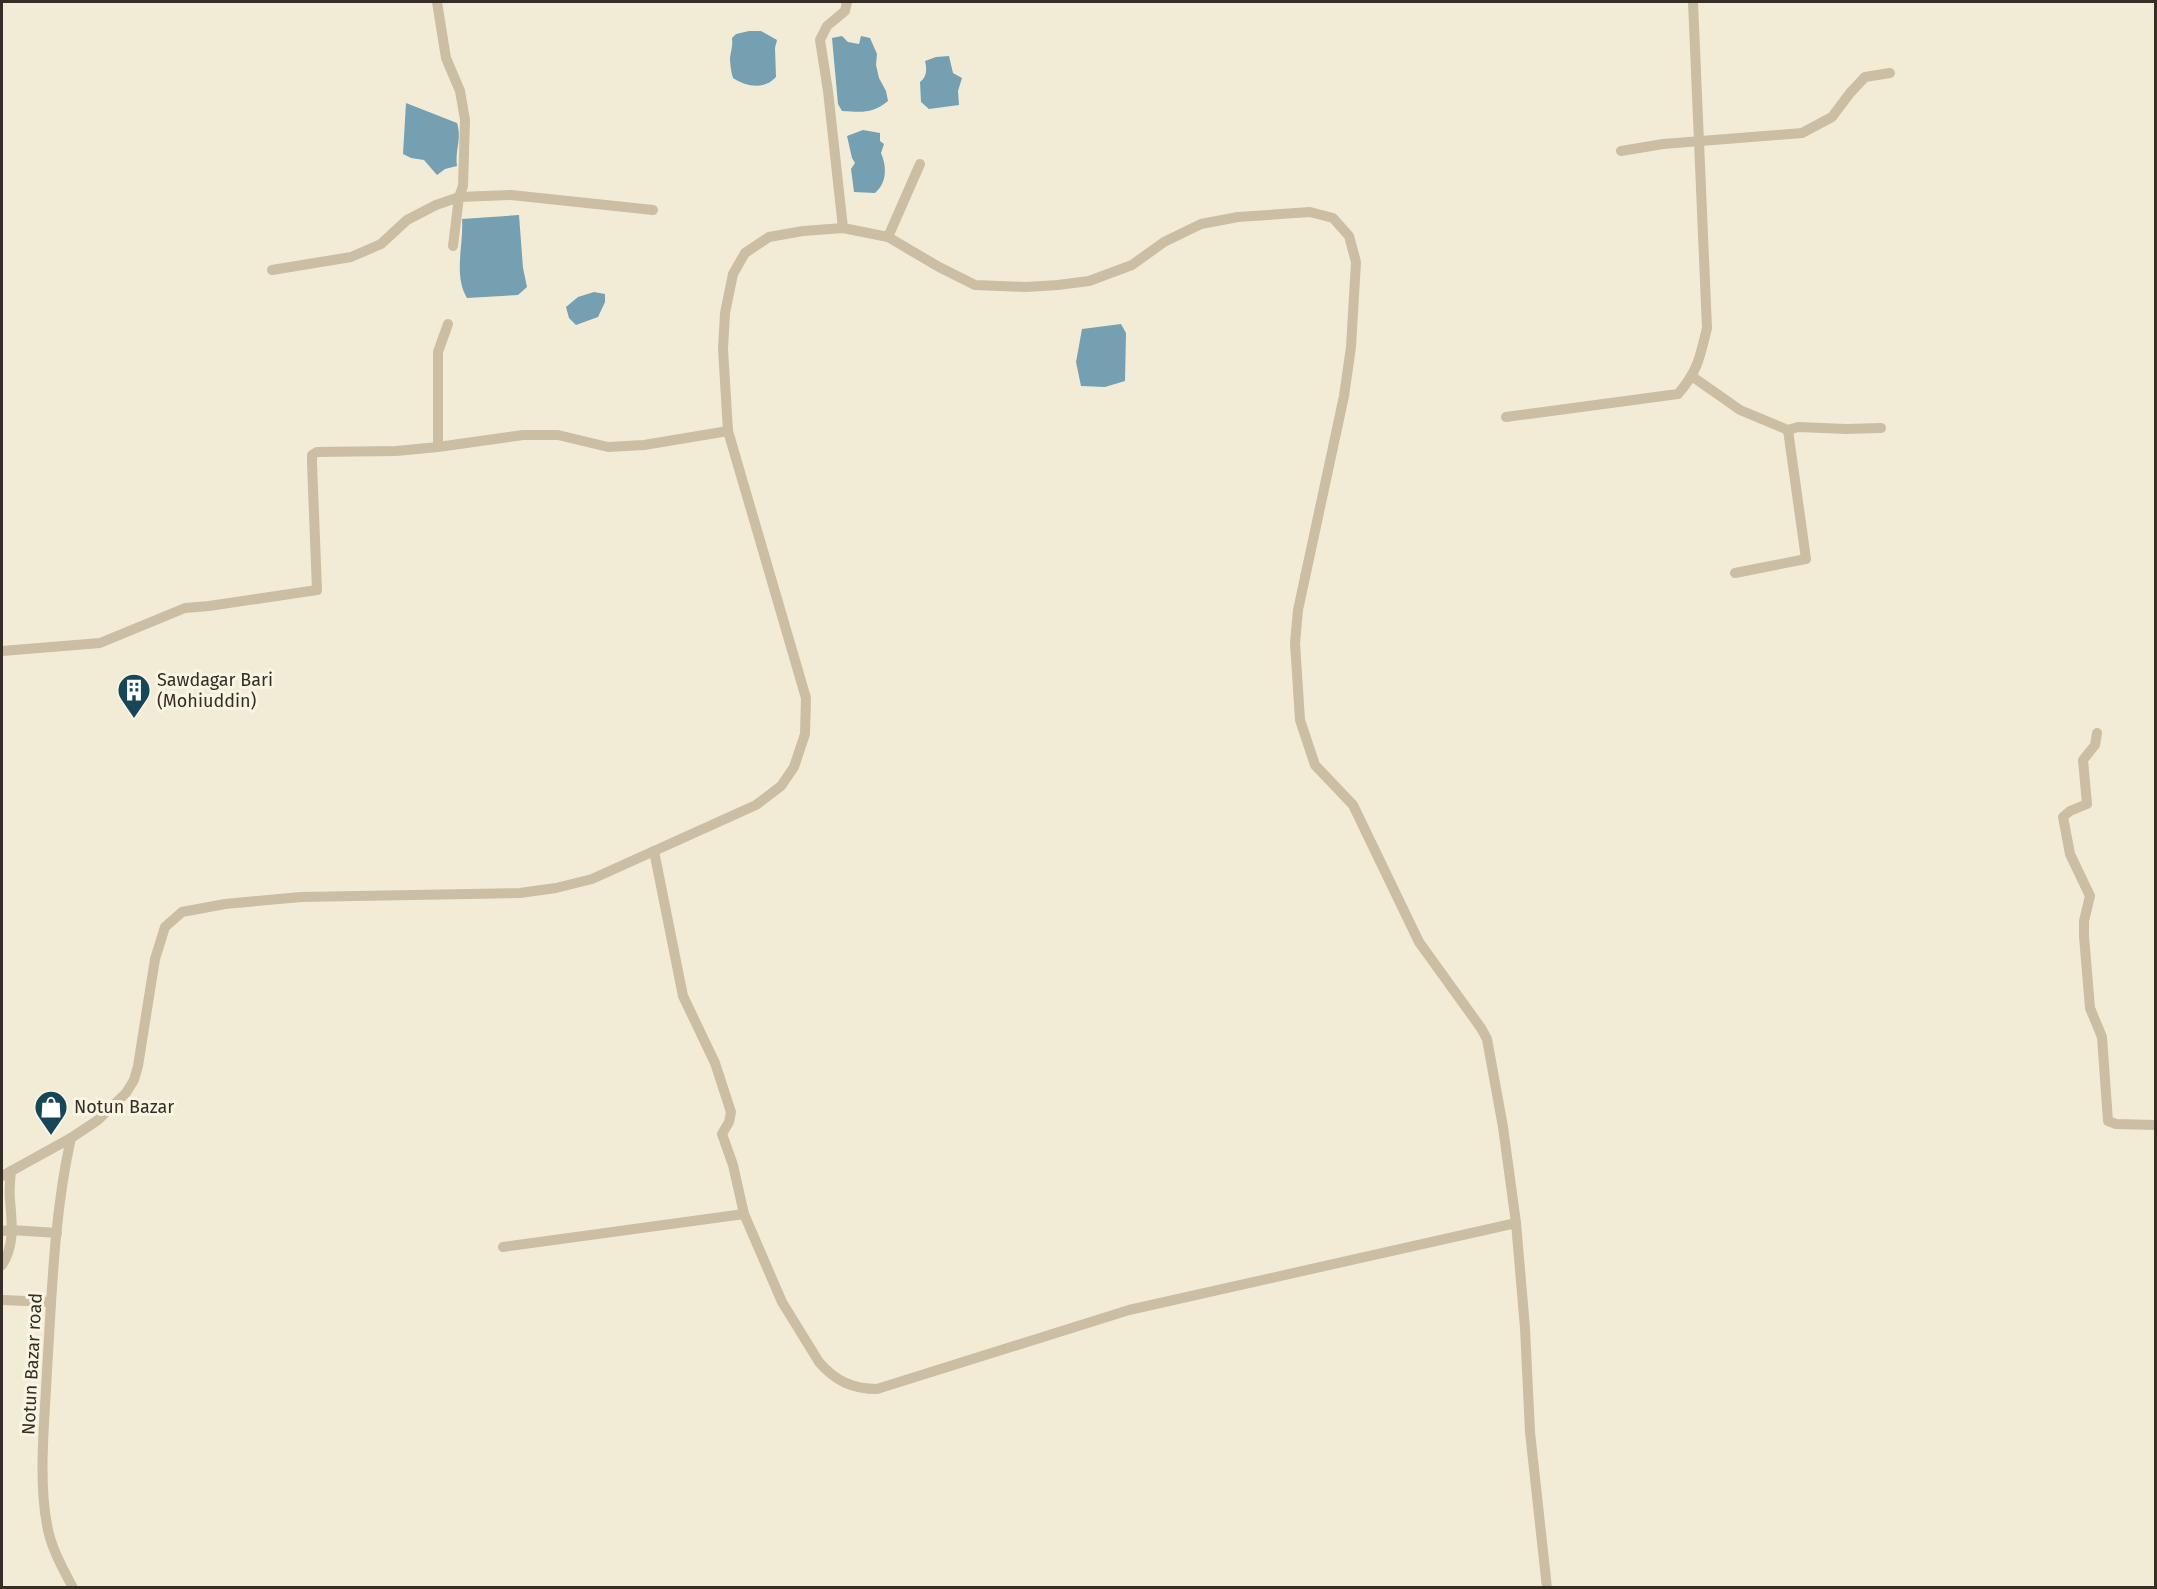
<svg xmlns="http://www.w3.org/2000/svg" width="2157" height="1589" font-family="'Fira Sans',sans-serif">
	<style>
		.water { fill: #74a0b1 }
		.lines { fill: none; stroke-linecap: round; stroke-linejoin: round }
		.minor { stroke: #cbbea2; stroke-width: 10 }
		.labels { text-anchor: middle; stroke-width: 6; stroke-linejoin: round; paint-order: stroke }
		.poi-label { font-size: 18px; fill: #352e25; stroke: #faf5e3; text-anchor: start }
		.street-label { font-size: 18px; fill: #352e25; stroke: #faf5e3 }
	</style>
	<rect width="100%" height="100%" fill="#f2ecd7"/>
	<!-- water -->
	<g class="water">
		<path d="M749,31H761L777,40L775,48L776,77C764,90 747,87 733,78C731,72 730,64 730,58C731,50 733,46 732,38L736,34Z"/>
		<path d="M842,36L848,42L859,44L861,36L870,38L877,54L876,65L879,78L886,91L888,101C872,114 862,112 842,111L838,104L832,38Z"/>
		<path d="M949,56L953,73L962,78L958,91L959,105L929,109L921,102L920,82C927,77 927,69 925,61L936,57Z"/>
		<path d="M406,103L457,123C462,139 455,149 457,166L445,169L437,175L424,160L411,158L403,154Z"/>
		<path d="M863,130L880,133V141L884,144L881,153C887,167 887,183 875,193L854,192L851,169L855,163L852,158L847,136Z"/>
		<path d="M519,215L523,268L527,287L518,295L467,298C453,275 464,244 462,219Z"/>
		<path d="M594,292L605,294V302L598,317L576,325L569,318L566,307L578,297Z"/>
		<path d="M1121,324L1126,333L1125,381L1105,387L1081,386L1076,362L1082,329Z"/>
	</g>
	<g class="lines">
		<!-- minor -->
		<g class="minor">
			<path d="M1621,151L1663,144L1802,133L1832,117L1850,93L1865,77L1890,73"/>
			<path d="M843,228L828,91L820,40L827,26L845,11L847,2"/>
			<path d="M888,237L920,164"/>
			<path d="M453,246L459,197L511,195L653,210"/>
			<path d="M272,270L351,257L381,244L407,220L436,205L459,197L463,186L465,120L460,91L446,58L437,2"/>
			<path d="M1693,377L1740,410L1788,430L1798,427L1846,429L1881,428"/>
			<path d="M1506,417L1678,394C1698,371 1700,357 1707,328L1693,2"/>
			<path d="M438,447V352L448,324"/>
			<path d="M1735,573L1806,559L1788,430"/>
			<path d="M2,651L100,643L185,608L209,606L317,590L312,463V455L317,452L396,451L438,447L523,435H558L608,447L644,445L728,431"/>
			<path d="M2097,733L2095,745L2083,760L2087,804L2070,811L2063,817L2070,854L2090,896L2084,921V936L2090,1008L2102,1037L2108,1121L2116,1124L2156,1125"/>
			<path d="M654,851L683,996L715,1063L731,1112L729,1122L722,1134L733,1165L744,1214L782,1302L819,1362C835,1381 853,1389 877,1389L1129,1310L1516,1223"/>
			<path d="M71,1138C54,1214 52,1292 47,1370C45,1418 38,1477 47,1525C51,1548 62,1567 73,1588"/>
			<path d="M2,1176L71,1138L98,1120L126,1093L134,1080L138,1066L155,959L165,927L182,912L225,904L301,897L520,893L556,888L592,879L756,805L781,786L794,767L805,734L806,698L728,431L723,349L725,313L733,274L745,253L769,237L803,231L843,228L888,237L939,267L975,285L1026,287L1058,285L1089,281L1132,265L1164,242L1201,224L1238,217L1310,212L1333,218L1349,236L1356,262L1351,347L1344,396L1298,610L1295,643L1300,720L1315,765L1353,805L1419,942L1481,1028L1487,1039L1503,1127L1516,1223L1525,1328L1530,1432L1547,1588"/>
			<path d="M2,1231L11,1230L57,1233"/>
			<path d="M503,1247L744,1214"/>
			<path d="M2,1265C15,1245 12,1223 10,1200C9,1191 10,1181 11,1171"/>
			<path d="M2,1300L51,1302"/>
		</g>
	</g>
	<!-- icons -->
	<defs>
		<symbol id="building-pin" viewBox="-11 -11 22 30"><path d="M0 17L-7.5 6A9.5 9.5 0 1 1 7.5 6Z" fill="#184659" stroke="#faf5e3"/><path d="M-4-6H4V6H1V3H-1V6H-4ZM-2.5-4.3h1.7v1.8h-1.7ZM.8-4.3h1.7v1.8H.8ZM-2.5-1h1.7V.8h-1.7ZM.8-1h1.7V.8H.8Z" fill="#fff"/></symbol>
		<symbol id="shop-pin" viewBox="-11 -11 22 30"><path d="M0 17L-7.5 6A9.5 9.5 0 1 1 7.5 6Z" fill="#184659" stroke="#faf5e3"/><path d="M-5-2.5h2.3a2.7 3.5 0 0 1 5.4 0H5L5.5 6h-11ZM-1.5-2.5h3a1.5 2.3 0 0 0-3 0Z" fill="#fff"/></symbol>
	</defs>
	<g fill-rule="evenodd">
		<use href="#building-pin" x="115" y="671" width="38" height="52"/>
		<use href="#shop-pin" x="32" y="1088" width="38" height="52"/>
	</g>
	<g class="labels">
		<!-- poi labels -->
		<g class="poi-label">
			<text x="157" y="686">Sawdagar Bari<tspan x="157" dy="21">(Mohiuddin)</tspan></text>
			<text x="74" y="1113">Notun Bazar</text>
		</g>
		<!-- street labels -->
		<g class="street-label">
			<text transform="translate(32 1364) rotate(-87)" y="6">Notun Bazar road</text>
		</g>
	</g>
	<!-- border -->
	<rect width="2157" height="1589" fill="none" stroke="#352e25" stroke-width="6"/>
</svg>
